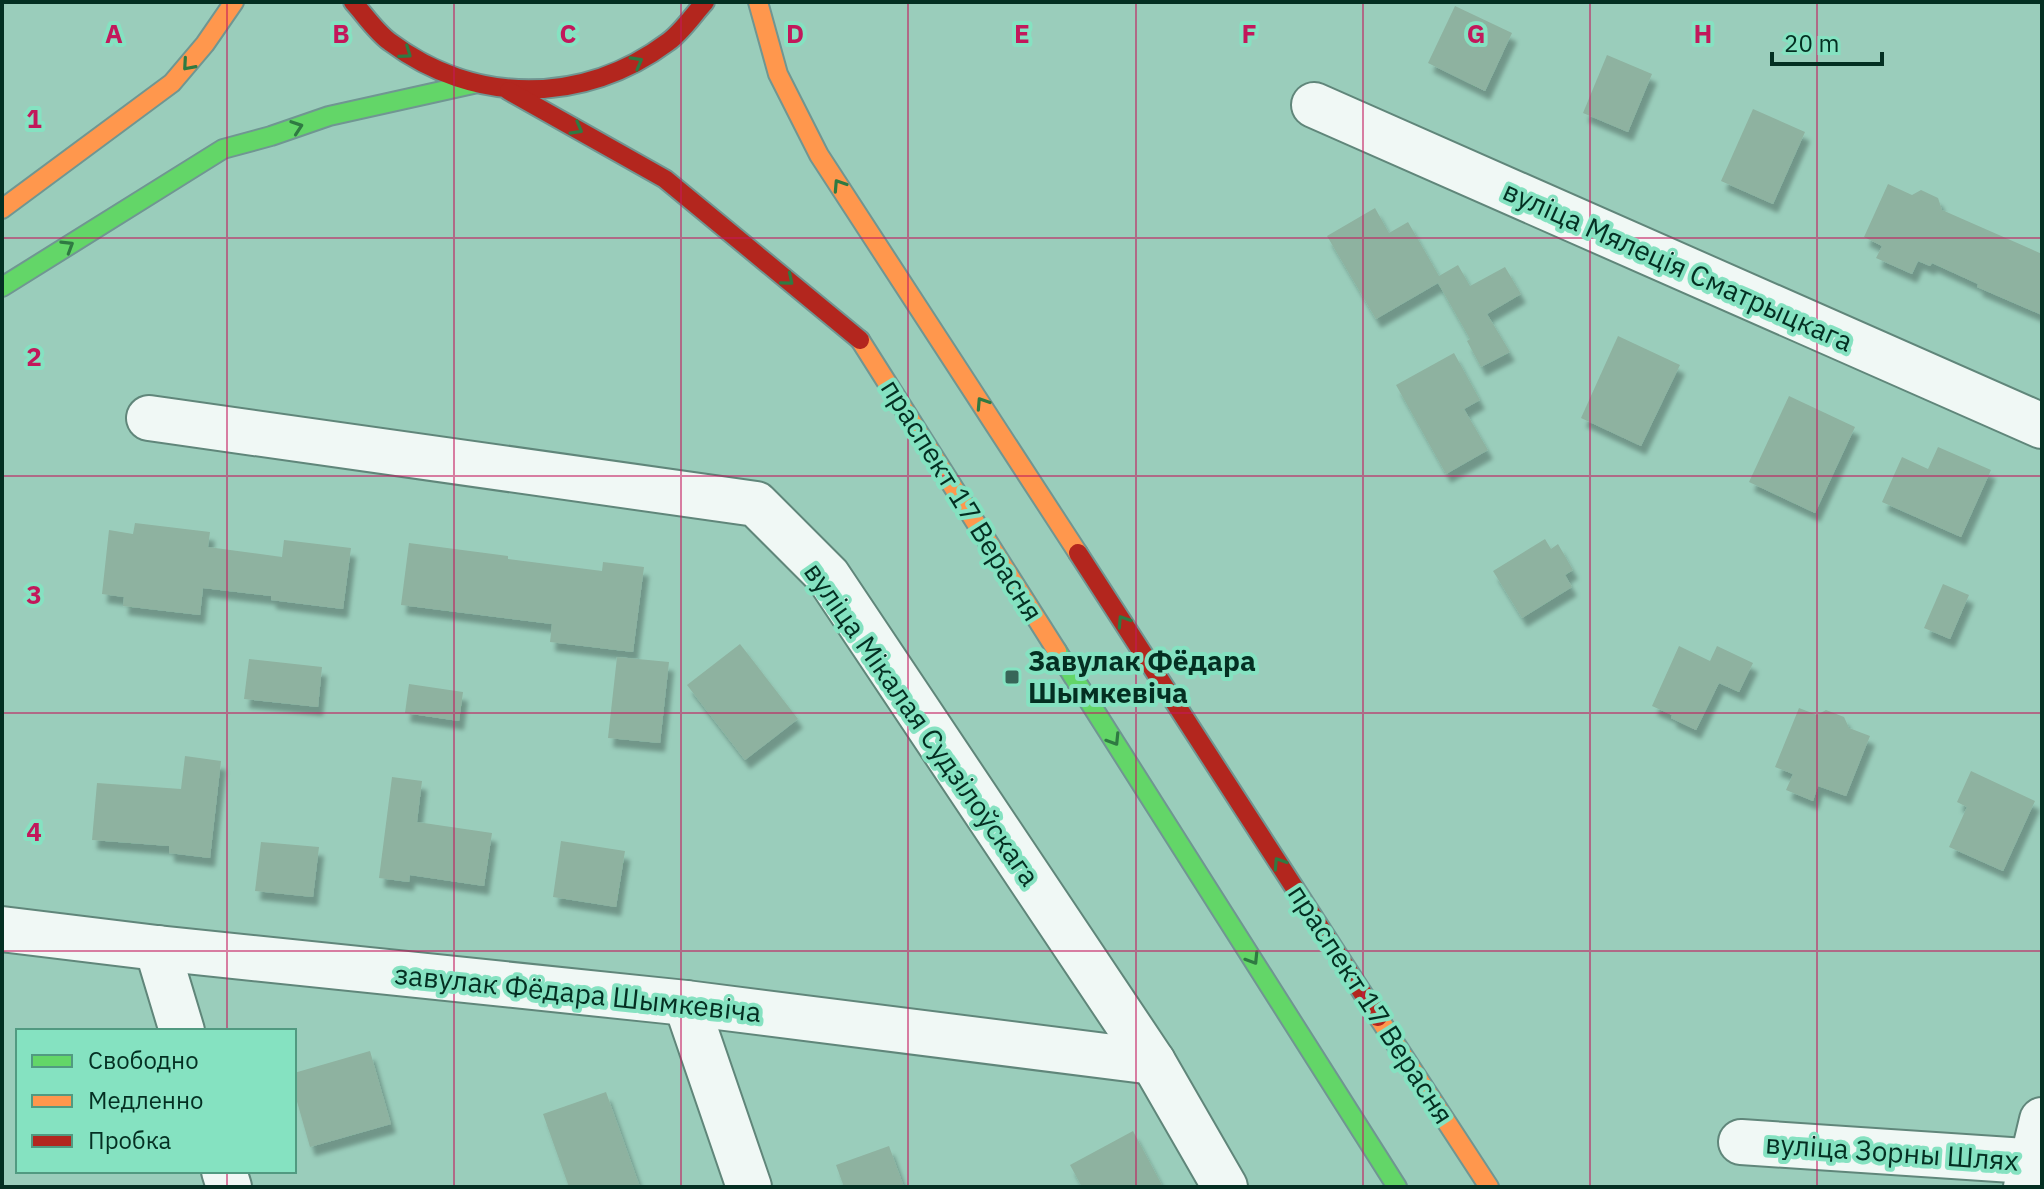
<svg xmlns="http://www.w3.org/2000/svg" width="2044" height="1189" font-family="'IBM Plex Sans',sans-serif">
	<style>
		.building { fill: #8eb2a0; filter: url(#shadow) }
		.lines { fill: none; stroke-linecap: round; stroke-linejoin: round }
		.street-casing { stroke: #60867a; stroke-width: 48 }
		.fast-casing { stroke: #709692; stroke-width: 22 }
		.slow-casing { stroke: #709692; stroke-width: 22 }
		.jam-casing { stroke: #709692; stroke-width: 22 }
		.street { stroke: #f0f8f5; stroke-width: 44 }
		.fast { stroke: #63d668; stroke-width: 18 }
		.slow { stroke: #ff974d; stroke-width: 18 }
		.jam { stroke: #b3261e; stroke-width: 18 }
		.oneway { stroke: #2f7a42 }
		.grid { fill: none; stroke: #c2185b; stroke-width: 2; stroke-opacity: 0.55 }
		.poi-dot { fill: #386658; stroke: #85e2c1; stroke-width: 3 }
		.labels { text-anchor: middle; stroke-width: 8; stroke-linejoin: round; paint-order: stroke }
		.street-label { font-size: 28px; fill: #042f22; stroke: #85e2c1 }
		.poi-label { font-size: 28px; font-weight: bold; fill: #042f22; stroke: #85e2c1; text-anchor: start }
		.grid-label { font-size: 26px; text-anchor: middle; font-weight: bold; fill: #c2185b; stroke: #85e2c1; stroke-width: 8; stroke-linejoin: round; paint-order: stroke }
	</style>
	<defs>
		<filter id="shadow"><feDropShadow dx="5" dy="9" stdDeviation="2" flood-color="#0004"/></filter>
	</defs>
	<rect width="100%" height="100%" fill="#9acdbb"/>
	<!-- building -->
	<g class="building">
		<path d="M1455,6L1512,33L1485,91L1428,63Z"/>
		<path d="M1607,55L1652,74L1628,132L1583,113Z"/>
		<path d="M1753,109L1805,132L1773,204L1721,181Z"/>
		<path d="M1888,184L1912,195L1921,190L1938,198L1942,210L2042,254V315L1977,287L1978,284L1932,263L1930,266L1918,261L1912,274L1876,258L1882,246L1864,237Z"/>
		<path d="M1375,208L1389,233L1408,222L1439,276L1458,265L1470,286L1505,267L1521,294L1487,314L1510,352L1481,367L1467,341L1470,339L1438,283L1376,319L1327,236Z"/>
		<path d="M1618,336L1680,365L1641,446L1581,418Z"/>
		<path d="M1454,353L1480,400L1464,409L1488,450L1446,474L1396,385Z"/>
		<path d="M1789,396L1855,427L1815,513L1749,482Z"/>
		<path d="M1938,447L1991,470L1961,537L1882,502L1902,457L1928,469Z"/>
		<path d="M135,523L210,532L208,547L282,557L284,540L351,548L343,609L271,600V596L203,588L200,615L123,606L124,597L102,594L109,530L133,534Z"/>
		<path d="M1545,539L1551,549L1558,544L1573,570L1565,575L1572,587L1522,618L1493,571Z"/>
		<path d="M409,543L508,556V559L602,571L603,562L644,567L633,652L550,642L552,624L401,605Z"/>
		<path d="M1943,584L1969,595L1950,639L1924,628Z"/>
		<path d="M740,644L798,719L745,760L687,685Z"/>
		<path d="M1679,646L1710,661L1717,646L1753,663L1739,692L1719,683L1696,730L1671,718L1672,715L1652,706Z"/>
		<path d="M617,657L669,662L660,743L608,738Z"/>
		<path d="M249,659L322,667L318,707L244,699Z"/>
		<path d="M409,684L463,692L459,721L405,713Z"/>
		<path d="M1799,708L1817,715L1826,710L1844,717L1849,728L1870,736L1846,796L1818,786L1813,801L1786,790L1793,774L1775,767Z"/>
		<path d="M185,756L221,761L210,858L169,853V846L92,840L97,783L181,789Z"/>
		<path d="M1971,771L2035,801L2003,871L1949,847L1967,807L1957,802Z"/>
		<path d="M392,777L422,781L417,822L492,833L484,886L410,875L409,882L379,878Z"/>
		<path d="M561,841L625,851L616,907L553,897Z"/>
		<path d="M261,842L319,847L313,897L255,891Z"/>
		<path d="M370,1051L391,1124L310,1147L294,1091V1073Z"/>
		<path d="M606,1092L640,1187H569L543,1114Z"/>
		<path d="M1133,1131L1163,1187H1082L1070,1165Z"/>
		<path d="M889,1146L904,1187H844L836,1165Z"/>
	</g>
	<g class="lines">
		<defs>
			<g id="street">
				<path d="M1314,105L2042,426"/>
				<path d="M149,418L756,504L828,576L1153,1062L1225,1187"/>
				<path d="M2,929L157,948L686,1003L1153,1062"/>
				<path d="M157,948L182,1031"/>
				<path d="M686,1003L749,1187"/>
				<path d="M1741,1142L2042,1162"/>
				<path d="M224,1171L229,1187"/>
				<path d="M2026,1187L2042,1120"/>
			</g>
			<g id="fast">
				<path d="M2,287L223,149L271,136L329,116L473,84"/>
				<path d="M1057,651L1397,1187"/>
			</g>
			<g id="slow">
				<path d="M758,2L778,74L819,155L1078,553"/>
				<path d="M2,209L172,83L205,44L234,2"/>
				<path d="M860,340L1057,651"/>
				<path d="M1378,1017L1489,1187"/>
			</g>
			<g id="jam">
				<path d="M353,2C365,15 376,32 390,42C474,105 584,105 668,42C682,32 693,15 705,2"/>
				<path d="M509,91L665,179L860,340"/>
				<path d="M1078,553L1378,1017"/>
			</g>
		</defs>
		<!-- street casing -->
		<use href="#street" class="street-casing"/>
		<!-- fast casing -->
		<use href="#fast" class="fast-casing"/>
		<!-- slow casing -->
		<use href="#slow" class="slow-casing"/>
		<!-- jam casing -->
		<use href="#jam" class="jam-casing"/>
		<!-- street -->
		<use href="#street" class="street"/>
		<!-- fast -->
		<use href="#fast" class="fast"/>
		<!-- slow -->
		<use href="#slow" class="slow"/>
		<!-- jam -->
		<use href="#jam" class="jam"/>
	</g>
	<!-- one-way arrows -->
	<defs><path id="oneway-chevron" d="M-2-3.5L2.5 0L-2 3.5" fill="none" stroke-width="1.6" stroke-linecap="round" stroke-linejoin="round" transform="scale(2)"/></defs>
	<g class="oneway">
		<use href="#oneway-chevron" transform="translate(406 53) rotate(35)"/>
		<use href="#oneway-chevron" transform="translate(637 62) rotate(-29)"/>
		<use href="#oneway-chevron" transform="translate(188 65) rotate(131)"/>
		<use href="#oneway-chevron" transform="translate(297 127) rotate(-19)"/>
		<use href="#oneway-chevron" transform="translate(577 129) rotate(29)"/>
		<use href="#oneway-chevron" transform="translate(839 185) rotate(-123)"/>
		<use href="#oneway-chevron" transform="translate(68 246) rotate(-32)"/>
		<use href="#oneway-chevron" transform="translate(788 280) rotate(40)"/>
		<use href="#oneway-chevron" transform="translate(982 403) rotate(-123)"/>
		<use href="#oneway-chevron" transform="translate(1123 621) rotate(-123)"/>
		<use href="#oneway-chevron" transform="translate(1114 740) rotate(58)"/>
		<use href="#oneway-chevron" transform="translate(1279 863) rotate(-123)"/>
		<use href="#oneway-chevron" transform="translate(1253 959) rotate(58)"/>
	</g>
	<!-- grid -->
	<path class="grid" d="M227,2V1031M454,2V1187M681,2V1187M908,2V1187M1136,2V1187M1363,2V1187M1590,2V1187M1817,2V1187M2,238H2042M2,476H2042M2,713H2042M2,951H2042M227,1171V1187"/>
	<!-- markers -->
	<rect class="poi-dot" x="1004" y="669" width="16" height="16" rx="4"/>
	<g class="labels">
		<!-- street labels -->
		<g class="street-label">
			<text transform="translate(1678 266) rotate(24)" y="10">вуліца Мялеція Сматрыцкага</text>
			<text transform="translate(962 500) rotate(58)" y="10">праспект 17 Верасня</text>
			<text transform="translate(922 724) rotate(55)" y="10">вуліца Мікалая Судзілоўскага</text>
			<text transform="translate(578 993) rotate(6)" y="10">завулак Фёдара Шымкевіча</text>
			<text transform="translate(1371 1004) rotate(57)" y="10">праспект 17 Верасня</text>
			<text transform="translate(1892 1152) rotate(4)" y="10">вуліца Зорны Шлях</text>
		</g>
		<!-- poi labels -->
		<g class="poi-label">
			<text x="1028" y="671">Завулак Фёдара<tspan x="1028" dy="32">Шымкевіча</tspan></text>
		</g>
	</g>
	<g class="grid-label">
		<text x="114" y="43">A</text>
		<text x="341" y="43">B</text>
		<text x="568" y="43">C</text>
		<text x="795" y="43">D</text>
		<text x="1022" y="43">E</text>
		<text x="1249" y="43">F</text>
		<text x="1476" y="43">G</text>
		<text x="1703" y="43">H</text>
		<text x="34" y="128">1</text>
		<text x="34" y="366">2</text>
		<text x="34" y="604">3</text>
		<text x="34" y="841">4</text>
	</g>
	<!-- border -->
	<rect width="2044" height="1189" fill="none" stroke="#042f22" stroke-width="8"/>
	<!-- legend -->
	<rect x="16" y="1029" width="280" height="144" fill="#85e2c1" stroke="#519a81" stroke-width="2"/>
	<rect x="32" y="1055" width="40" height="12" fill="#63d668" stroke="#519a81" stroke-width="2"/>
	<text x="88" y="1069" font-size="24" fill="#042f22">Свободно</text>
	<rect x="32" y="1095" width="40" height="12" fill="#ff974d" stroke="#519a81" stroke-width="2"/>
	<text x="88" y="1109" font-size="24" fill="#042f22">Медленно</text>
	<rect x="32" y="1135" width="40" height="12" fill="#b3261e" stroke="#519a81" stroke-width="2"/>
	<text x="88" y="1149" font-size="24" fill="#042f22">Пробка</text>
	<!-- scale -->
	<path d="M1772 52v12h110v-12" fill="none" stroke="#042f22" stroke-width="4"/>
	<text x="1784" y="52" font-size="24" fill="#042f22" stroke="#85e2c1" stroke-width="6" paint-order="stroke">20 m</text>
</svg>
